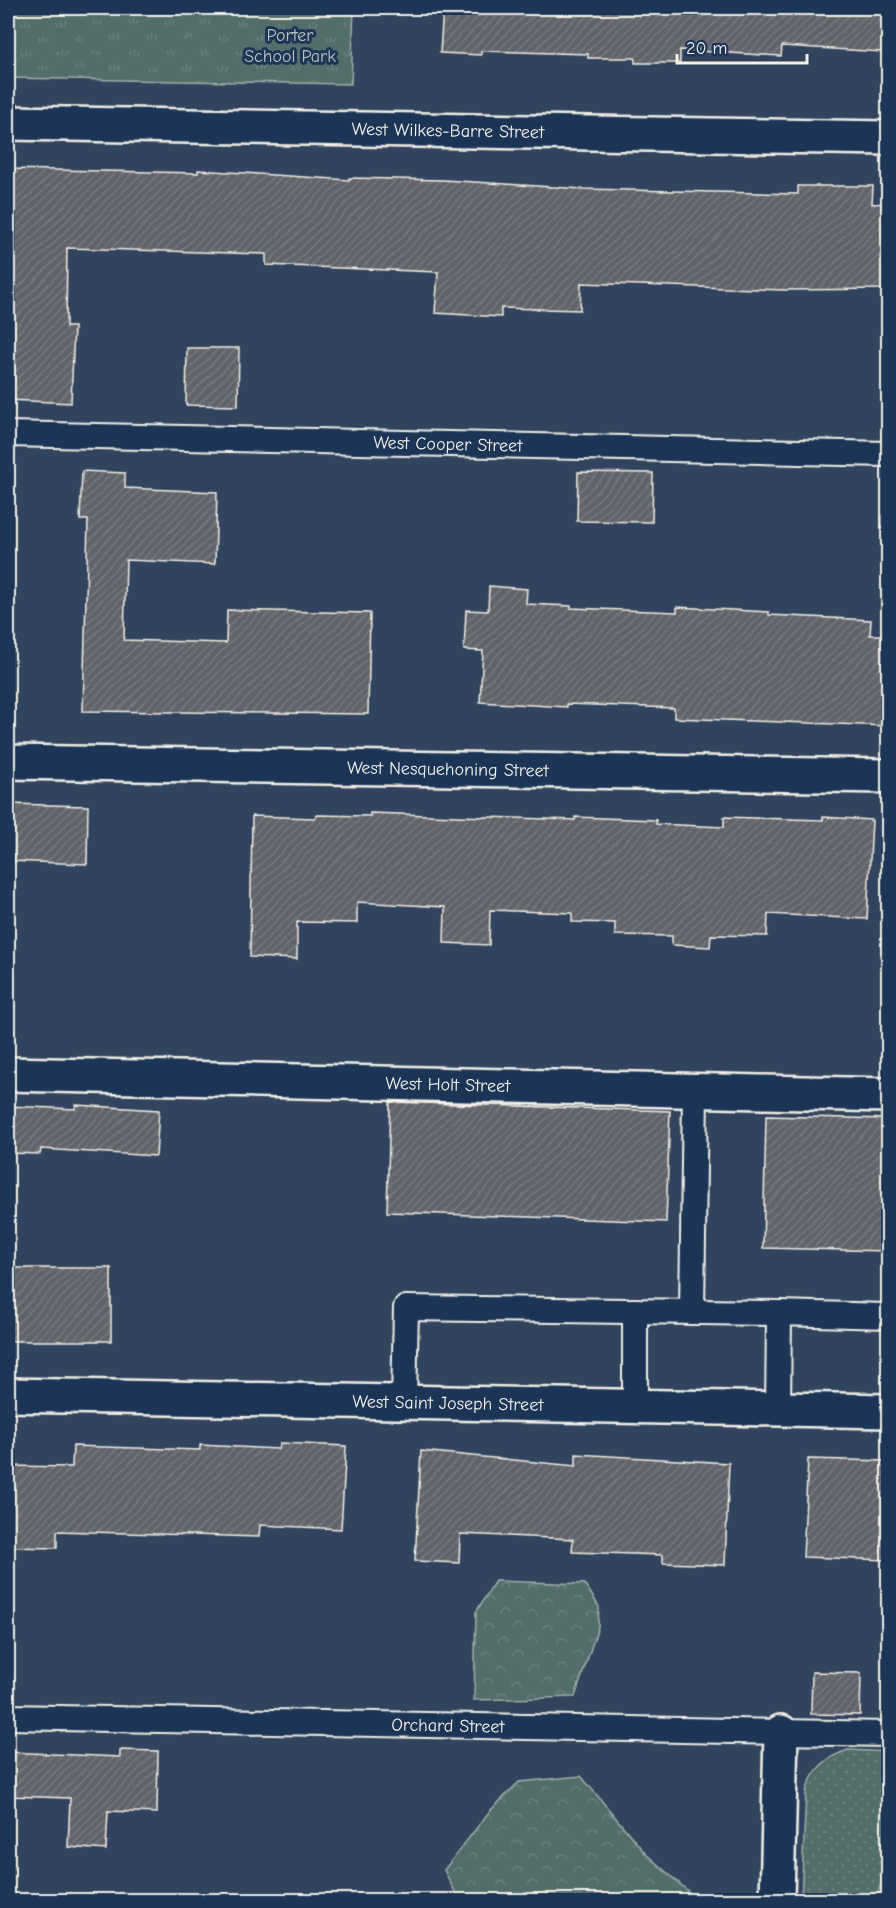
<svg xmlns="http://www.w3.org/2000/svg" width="896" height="1908" font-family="'Comic Neue',sans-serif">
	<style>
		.grass { fill: url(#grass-dots); stroke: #a3afaa; stroke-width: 1.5 }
		.forest { fill: url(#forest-crowns); stroke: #a3afaa; stroke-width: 1.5 }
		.park { fill: url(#park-tufts); stroke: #a3afaa; stroke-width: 1.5 }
		.building { fill: url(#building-hatch); stroke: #f4f1e8; stroke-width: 1.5 }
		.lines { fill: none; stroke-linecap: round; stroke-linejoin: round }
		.lane-casing { stroke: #f4f1e8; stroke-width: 28 }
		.street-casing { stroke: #f4f1e8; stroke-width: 38 }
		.lane { stroke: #1d3557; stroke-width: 24 }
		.street { stroke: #1d3557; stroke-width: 33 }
		.labels { text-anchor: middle; stroke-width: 6; stroke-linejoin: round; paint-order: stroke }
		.park-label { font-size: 18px; fill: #bbc3bc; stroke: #1d3557 }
		.street-label { font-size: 18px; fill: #f4f1e8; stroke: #1d3557 }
	</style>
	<defs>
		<pattern id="grass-dots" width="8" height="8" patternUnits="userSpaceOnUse" patternTransform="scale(1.5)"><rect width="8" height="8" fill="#526d6b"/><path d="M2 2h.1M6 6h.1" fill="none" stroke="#6c8280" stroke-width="1.8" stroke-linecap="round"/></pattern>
		<pattern id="forest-crowns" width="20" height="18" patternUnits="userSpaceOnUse" patternTransform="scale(1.5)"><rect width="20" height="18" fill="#526d6b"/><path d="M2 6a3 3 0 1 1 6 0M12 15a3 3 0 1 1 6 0" fill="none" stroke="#6c8280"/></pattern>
		<pattern id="park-tufts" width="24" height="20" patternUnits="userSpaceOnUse" patternTransform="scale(1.5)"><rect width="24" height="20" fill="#526d6b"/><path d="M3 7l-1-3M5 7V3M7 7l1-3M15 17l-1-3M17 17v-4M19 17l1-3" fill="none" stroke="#6c8280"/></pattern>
		<pattern id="building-hatch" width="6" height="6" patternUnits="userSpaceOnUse" patternTransform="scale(1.5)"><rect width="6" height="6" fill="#61636b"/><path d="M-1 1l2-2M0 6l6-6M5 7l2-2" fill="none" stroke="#787a80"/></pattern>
	</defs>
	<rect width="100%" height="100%" fill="#31435d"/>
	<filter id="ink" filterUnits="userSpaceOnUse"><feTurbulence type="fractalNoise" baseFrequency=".0167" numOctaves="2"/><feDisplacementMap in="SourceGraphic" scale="12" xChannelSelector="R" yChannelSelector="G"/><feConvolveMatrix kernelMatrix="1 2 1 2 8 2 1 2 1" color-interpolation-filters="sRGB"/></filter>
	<g filter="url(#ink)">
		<!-- grass -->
		<path class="grass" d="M848,1750L888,1752V1862L876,1900H801L806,1792C813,1769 826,1757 848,1750Z"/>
		<!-- forest -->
		<g class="forest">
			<path d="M495,1581L585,1584L599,1607L598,1627L575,1697L474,1700L476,1612Z"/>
			<path d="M581,1776L646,1854L698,1900H459L444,1870L489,1812L519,1782Z"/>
		</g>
		<!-- park -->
		<path class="park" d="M8,8H354L351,84L8,78Z"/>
		<!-- building -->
		<g class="building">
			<path d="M443,8H885L883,52L782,46L781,56L680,50V63H635V58H588V54L481,51V55L440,53Z"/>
			<path d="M8,169L198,173V170L349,180V178L443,180L584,189L798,194V186H873L872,204L888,203V289L784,290L581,283L580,310L501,308V317L435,313L438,272L266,265V254L67,248L66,327H74L71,403L8,400Z"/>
			<path d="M187,348H239L238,406L186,405Z"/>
			<path d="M82,471L125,473V488L217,492L215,564L126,560L124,640L226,643L227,610L370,613L368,714L83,711L88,520H80Z"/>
			<path d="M578,472L653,473L652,522L577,521Z"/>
			<path d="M489,586L527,589L526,604L571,606V608L677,612V607L769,612V615L871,620L870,635H888V726L674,718V708L567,704V707L480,702L483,651L464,650L466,610L488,611Z"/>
			<path d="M8,804L88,806L87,864L8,861Z"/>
			<path d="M370,813L575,820V817L656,820V824L724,827V817L823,820V817L872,820L867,919L768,914L767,936L711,935L710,947L672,945V936L615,935V923L572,922V913L490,910L489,945L444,943L445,907L357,902V923L297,922V959L250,957L252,816L315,818L316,815L370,816Z"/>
			<path d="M390,1102L670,1111L666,1222L387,1212Z"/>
			<path d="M76,1105L159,1110L156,1156L41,1149L40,1154L8,1153V1106L75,1109Z"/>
			<path d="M766,1116L888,1119V1251L763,1248Z"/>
			<rect x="8" y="1268" width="103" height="73"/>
			<path d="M280,1443L346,1446L341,1529L260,1525L259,1537L57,1531V1548L8,1547V1466L72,1467L73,1446L200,1450V1445L279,1449Z"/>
			<path d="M421,1451L576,1466V1454L729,1463L725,1565L663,1563V1555L572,1552L573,1539L460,1534L459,1563L415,1561Z"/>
			<path d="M808,1459L888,1461V1560L803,1557Z"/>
			<path d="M812,1672L861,1673L860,1715L811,1714Z"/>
			<path d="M120,1750L158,1751L157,1813L108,1811L106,1850L68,1847L70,1798L8,1796V1752L120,1757Z"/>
		</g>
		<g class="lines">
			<defs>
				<g id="lane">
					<path id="s1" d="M8,434L888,454"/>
					<path d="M635,1311V1407"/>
					<path d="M692,1312L695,1090"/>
					<path d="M404,1402L406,1308L779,1313"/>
					<path d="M778,1409L779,1313L888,1316"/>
					<path id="s2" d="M8,1717L888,1734"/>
				</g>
				<g id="street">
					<path id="s3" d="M8,123L888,138"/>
					<path id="s4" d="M8,762L888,776"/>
					<path id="s5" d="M8,1074L888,1095"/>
					<path id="s6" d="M8,1395L888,1411"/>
					<path d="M777,1900L781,1732"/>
				</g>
			</defs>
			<!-- lane casing -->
			<use href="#lane" class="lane-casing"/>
			<!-- street casing -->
			<use href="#street" class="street-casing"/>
			<!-- lane -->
			<use href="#lane" class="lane"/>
			<!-- street -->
			<use href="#street" class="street"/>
		</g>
	</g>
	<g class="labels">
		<!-- park labels -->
		<g class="park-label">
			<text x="290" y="41">Porter<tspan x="290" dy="21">School Park</tspan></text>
		</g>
		<!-- street labels -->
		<g class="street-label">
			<text dy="6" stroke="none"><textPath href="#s3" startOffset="440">West Wilkes-Barre Street</textPath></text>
			<text dy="6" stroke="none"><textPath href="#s1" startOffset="440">West Cooper Street</textPath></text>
			<text dy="6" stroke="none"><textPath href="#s4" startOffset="440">West Nesquehoning Street</textPath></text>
			<text dy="6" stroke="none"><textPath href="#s5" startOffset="440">West Holt Street</textPath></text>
			<text dy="6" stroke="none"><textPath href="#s6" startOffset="440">West Saint Joseph Street</textPath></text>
			<text dy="6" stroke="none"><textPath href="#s2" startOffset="440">Orchard Street</textPath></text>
		</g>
	</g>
	<!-- margin -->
	<rect width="896" height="1908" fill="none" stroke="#1d3557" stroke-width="30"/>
	<rect x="15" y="15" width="866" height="1878" fill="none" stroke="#f4f1e8" stroke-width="2" filter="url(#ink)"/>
	<!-- scale -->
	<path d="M677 54v9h130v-9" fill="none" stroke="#f4f1e8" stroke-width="3"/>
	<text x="686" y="54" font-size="18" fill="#f4f1e8" stroke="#1d3557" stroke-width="4.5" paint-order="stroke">20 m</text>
</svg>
